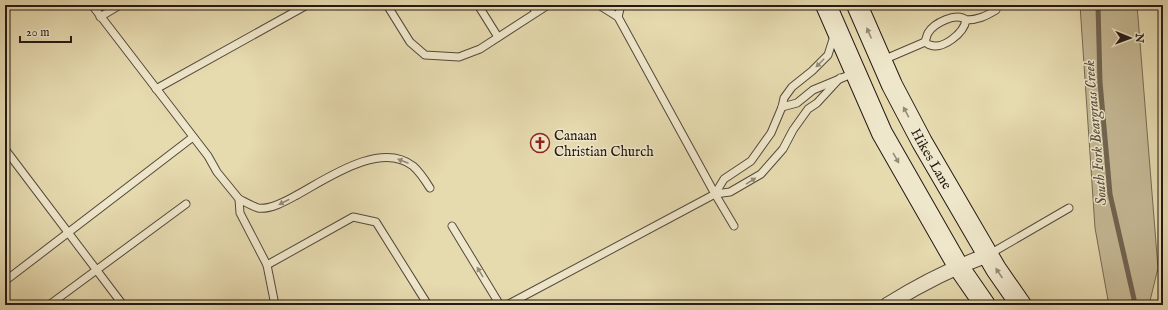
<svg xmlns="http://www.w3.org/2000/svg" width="1168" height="310" font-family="'IM FELL English',serif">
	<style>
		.green { fill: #c5b995; stroke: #746955 }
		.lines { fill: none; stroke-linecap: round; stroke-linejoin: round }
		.stream { stroke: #716552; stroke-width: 5 }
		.lane-casing { stroke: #54493c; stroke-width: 9 }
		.street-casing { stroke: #54493c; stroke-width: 16 }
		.secondary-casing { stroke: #241915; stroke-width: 22 }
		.lane { stroke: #efe7cb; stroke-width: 7 }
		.street { stroke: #efe7cb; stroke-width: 14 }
		.secondary { stroke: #efe7cb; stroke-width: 20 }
		.oneway { fill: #948a79 }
		.labels { text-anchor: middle; stroke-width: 3; stroke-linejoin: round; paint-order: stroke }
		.poi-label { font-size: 14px; fill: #241915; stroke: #efe7cb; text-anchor: start }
		.street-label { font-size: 14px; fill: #241915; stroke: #efe7cb }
		.water-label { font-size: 15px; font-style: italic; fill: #574c3e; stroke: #efe7cb }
	</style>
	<rect width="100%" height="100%" fill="#e6daaf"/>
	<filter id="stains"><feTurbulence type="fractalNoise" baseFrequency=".005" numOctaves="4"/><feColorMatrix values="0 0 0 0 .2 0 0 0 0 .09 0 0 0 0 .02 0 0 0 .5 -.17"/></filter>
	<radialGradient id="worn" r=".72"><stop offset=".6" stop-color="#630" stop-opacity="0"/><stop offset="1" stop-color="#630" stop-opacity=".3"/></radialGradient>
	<!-- green -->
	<path class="green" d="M1080,5H1137L1158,268L1149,305H1106L1108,300L1095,228Z"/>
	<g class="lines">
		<!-- stream -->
		<path class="stream" d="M1098,5L1100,82L1110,194L1134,299L1132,305"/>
		<defs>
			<g id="lane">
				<path d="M92,5L208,156L217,172L239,199L240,213L267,265L275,305"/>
				<path d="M387,5L410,42L425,55L459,57L480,49L548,5"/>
				<path d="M478,5L498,37"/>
				<path d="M532,5L536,12"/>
				<path d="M599,5L618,17L715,194L734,226"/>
				<path d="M100,17L120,5"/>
				<path d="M618,17L621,5"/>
				<path d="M925,42C927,43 928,45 930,45C943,50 964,33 966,20"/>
				<path d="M883,60L925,42C926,39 927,35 928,33C934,23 956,12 966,20C978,20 986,16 996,10"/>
				<path d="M156,89L307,5"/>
				<path d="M782,107L797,103L813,90L854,73"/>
				<path d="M5,149L123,305"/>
				<path d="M715,194L730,192L761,174L783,149L793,130L808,109L817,103L840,78"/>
				<path d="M239,199C245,202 252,206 258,208C270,210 286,201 295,196C325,180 380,140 413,166C420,172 425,180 430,188"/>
				<path d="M452,226L500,305"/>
				<path d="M988,255L1069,208"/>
				<path d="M267,265L353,217L376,222L428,305"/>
				<path d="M5,281L193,137"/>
				<path d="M49,305L186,204"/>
				<path d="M507,305L715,194L724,179L751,161L771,133L782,107L784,98L792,87L812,71L828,55L834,36"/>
			</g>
			<path id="street" d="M887,305C919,285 952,268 988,255"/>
			<g id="secondary">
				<path d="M826,5L882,133L958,266L985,305"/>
				<path id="s1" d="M857,5L892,85L922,142L996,269L1021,305"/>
			</g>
		</defs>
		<!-- lane casing -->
		<use href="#lane" class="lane-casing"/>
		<!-- street casing -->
		<use href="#street" class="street-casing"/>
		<!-- secondary casing -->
		<use href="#secondary" class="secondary-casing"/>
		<!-- lane -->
		<use href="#lane" class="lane"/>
		<!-- street -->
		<use href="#street" class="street"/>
		<!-- secondary -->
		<use href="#secondary" class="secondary"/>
	</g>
	<!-- one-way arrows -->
	<defs><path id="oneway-solid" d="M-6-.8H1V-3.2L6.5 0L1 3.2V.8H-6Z"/></defs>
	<g class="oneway">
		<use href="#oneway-solid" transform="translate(869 33) rotate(-114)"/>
		<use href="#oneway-solid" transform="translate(820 63) rotate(135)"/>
		<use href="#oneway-solid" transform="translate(906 112) rotate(-118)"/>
		<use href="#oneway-solid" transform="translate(896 158) rotate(60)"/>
		<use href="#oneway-solid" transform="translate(403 161) rotate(-159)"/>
		<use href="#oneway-solid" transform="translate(751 181) rotate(-32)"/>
		<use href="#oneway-solid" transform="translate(284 202) rotate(153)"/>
		<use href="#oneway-solid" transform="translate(480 272) rotate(-121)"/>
		<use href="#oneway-solid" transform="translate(999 273) rotate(-124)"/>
	</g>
	<!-- icons -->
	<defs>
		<symbol id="church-ring" viewBox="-11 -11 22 22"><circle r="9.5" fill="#efe7cb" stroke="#8f2418" stroke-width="1.5"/><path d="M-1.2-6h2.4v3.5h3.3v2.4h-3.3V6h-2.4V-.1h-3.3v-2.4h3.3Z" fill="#8f2418"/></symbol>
	</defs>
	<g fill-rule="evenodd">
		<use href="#church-ring" x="529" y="132" width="22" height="22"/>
	</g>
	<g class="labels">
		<!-- poi labels -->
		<g class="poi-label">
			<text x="554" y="140">Canaan<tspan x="554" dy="16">Christian Church</tspan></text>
		</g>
		<!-- street labels -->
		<g class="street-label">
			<text dy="5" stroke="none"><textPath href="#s1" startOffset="171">Hikes Lane</textPath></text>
		</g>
		<!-- water labels -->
		<g class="water-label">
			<text transform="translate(1095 133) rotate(-95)" y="5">South Fork Beargrass Creek</text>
		</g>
	</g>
	<!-- margin -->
	<rect width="1168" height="310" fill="none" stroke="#e6daaf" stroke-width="20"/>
	<rect x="6" y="6" width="1156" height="298" fill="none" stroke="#241915" stroke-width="2"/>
	<rect x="10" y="10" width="1148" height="290" fill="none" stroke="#241915"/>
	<!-- north arrow -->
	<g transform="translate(1130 38) rotate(91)" stroke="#efe7cb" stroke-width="3" paint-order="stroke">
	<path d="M0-3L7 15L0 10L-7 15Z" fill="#241915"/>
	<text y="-6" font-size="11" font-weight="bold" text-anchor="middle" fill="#241915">N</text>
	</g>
	<!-- scale -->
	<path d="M20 36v6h51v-6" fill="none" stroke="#241915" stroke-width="2"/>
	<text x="26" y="36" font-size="12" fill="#241915" stroke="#efe7cb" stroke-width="3" paint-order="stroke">20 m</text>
	<rect width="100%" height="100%" filter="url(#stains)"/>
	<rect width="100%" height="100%" fill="url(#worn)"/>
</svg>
